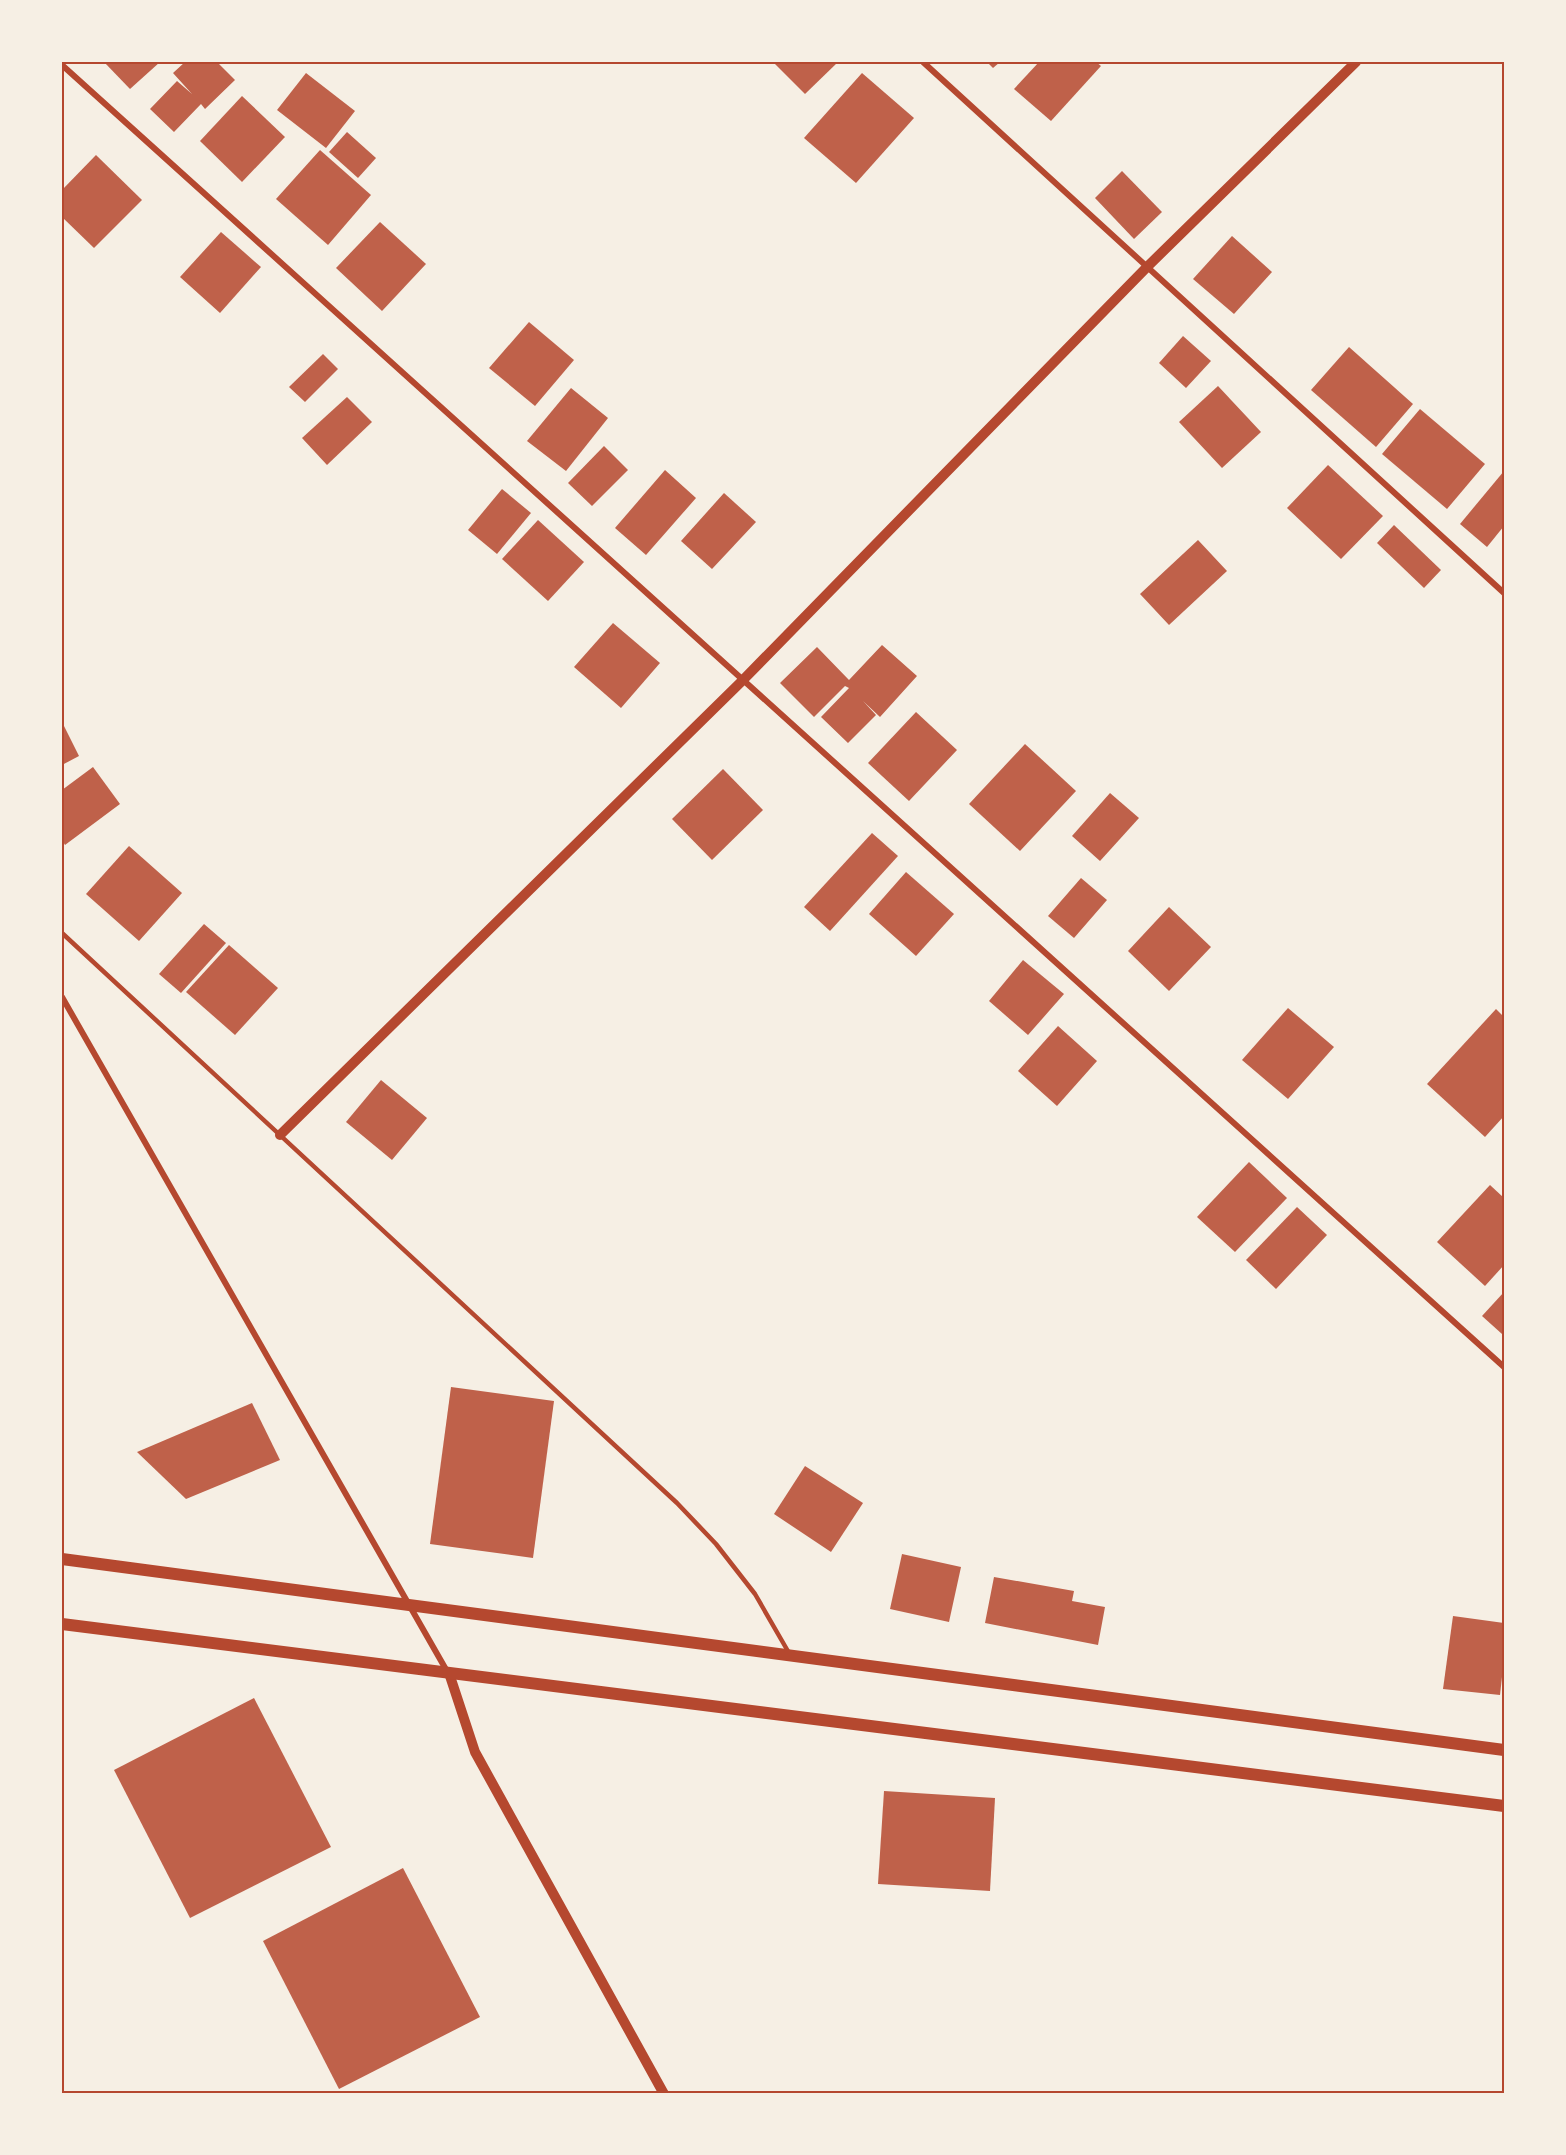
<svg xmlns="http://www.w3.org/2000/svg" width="1566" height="2155" font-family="'Space Grotesk',sans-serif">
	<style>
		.building { fill: #bf614a }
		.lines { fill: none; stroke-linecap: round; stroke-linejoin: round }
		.service { stroke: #b5482f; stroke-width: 4.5 }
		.minor { stroke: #b5482f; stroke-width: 6 }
		.tertiary { stroke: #b5482f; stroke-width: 10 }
		.secondary { stroke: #b5482f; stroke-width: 12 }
		.neatline { fill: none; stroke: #b5482f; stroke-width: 2 }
	</style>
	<rect width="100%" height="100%" fill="#f6efe4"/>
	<!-- building -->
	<g class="building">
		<path d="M104,62H160L130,89Z"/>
		<path d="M185,62H217L235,80L205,109L201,104L174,132L150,109L177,81L192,94L173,73Z"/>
		<path d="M773,62H838L805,94Z"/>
		<path d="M987,62H1000L993,68Z"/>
		<path d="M1039,62H1096L1101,66L1051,121L1014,89Z"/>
		<path d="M306,73L355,111L326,148L277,110Z"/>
		<path d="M862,73L914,118L856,183L804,138Z"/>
		<path d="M242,96L285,137L242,182L200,141Z"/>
		<path d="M347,132L376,158L358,178L329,152Z"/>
		<path d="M320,150L371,195L328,245L276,199Z"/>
		<path d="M96,155L142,200L94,248L62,217V190Z"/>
		<path d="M1122,171L1162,212L1134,239L1095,198Z"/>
		<path d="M380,222L426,264L382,311L336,268Z"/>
		<path d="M221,232L261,267L220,313L180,277Z"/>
		<path d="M1232,236L1272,272L1234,314L1193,279Z"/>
		<path d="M529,322L574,360L535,406L489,368Z"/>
		<path d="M1183,336L1211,361L1186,388L1159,363Z"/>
		<path d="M1349,347L1413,404L1376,447L1311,390Z"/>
		<path d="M323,354L338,369L305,402L289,387Z"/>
		<path d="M1218,386L1261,432L1222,468L1179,422Z"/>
		<path d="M571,388L608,418L566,471L527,441Z"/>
		<path d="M347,397L372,422L327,465L302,438Z"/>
		<path d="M1420,409L1485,464L1447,509L1382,454Z"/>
		<path d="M604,446L628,470L592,506L568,483Z"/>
		<path d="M1328,465L1383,516L1341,559L1287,508Z"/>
		<path d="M665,470L696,498L646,555L615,528Z"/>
		<path d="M1504,471V526L1487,547L1460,524Z"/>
		<path d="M502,489L531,513L497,554L468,530Z"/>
		<path d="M724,493L756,522L712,569L681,541Z"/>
		<path d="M538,520L584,562L548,601L502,559Z"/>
		<path d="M1394,525L1441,570L1424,588L1377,543Z"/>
		<path d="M1198,540L1227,571L1169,625L1140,594Z"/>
		<path d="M613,623L660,663L621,708L574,667Z"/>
		<path d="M882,645L917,676L880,717L863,701L876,715L848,743L821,717L849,688L845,686L814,717L780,683L817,647L849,680Z"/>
		<path d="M916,712L957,750L909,801L868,763Z"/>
		<path d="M62,722L79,756L62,765Z"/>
		<path d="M1025,744L1076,791L1020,851L969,804Z"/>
		<path d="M93,767L120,804L65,845L62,840V790Z"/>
		<path d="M723,769L763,810L712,860L672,819Z"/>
		<path d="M1110,793L1139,818L1100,861L1072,836Z"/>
		<path d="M872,833L898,856L830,931L804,907Z"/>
		<path d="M129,846L182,893L139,941L86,894Z"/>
		<path d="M906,872L954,914L916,956L869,914Z"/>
		<path d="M1081,878L1107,900L1074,938L1048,916Z"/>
		<path d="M1169,907L1211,947L1169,991L1128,951Z"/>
		<path d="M204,924L226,943L181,993L159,974Z"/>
		<path d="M229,945L278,988L235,1035L186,992Z"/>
		<path d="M1023,960L1064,994L1028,1035L989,1001Z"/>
		<path d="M1288,1008L1334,1047L1288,1099L1242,1060Z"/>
		<path d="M1496,1009L1504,1017V1116L1485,1137L1427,1084Z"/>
		<path d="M1058,1026L1097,1061L1057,1106L1018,1071Z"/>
		<path d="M381,1080L427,1118L392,1160L346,1122Z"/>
		<path d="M1249,1162L1287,1198L1235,1252L1197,1217Z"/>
		<path d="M1490,1185L1504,1198V1265L1485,1286L1437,1242Z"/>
		<path d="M1297,1207L1327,1235L1276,1289L1246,1260Z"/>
		<path d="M1504,1292V1331L1502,1334L1482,1316Z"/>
		<path d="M451,1387L554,1401L533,1558L430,1544Z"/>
		<path d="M252,1403L280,1460L186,1499L137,1452Z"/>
		<path d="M805,1466L863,1503L831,1552L774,1514Z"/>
		<path d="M902,1554L961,1567L949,1622L890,1609Z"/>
		<path d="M994,1577L1074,1591L1072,1601L1105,1607L1098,1645L985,1623Z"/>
		<path d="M1453,1616L1504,1623V1659L1500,1695L1443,1689Z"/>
		<path d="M254,1698L331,1847L190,1918L114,1770Z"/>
		<path d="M884,1791L995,1798L990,1891L878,1884Z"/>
		<path d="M403,1868L480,2017L339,2089L263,1941Z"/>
	</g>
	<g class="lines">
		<!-- service -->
		<path class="service" d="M62,933L677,1503L716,1544L755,1594L789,1653"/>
		<!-- minor -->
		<g class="minor">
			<path d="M923,62L1504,593"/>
			<path d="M62,65L1504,1367"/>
			<path d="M62,997L448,1673"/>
		</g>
		<!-- tertiary -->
		<g class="tertiary">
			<path d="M280,1135L742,681L1147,267L1356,62"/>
			<path d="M449,1673L475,1752L664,2094"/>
		</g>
		<!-- secondary -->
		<g class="secondary">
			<path d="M62,1559L1504,1750"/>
			<path d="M62,1624L1504,1806"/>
		</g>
	</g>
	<!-- border -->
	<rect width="1566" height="2155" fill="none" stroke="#f6efe4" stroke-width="126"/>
	<rect x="63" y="63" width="1440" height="2029" class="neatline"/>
</svg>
